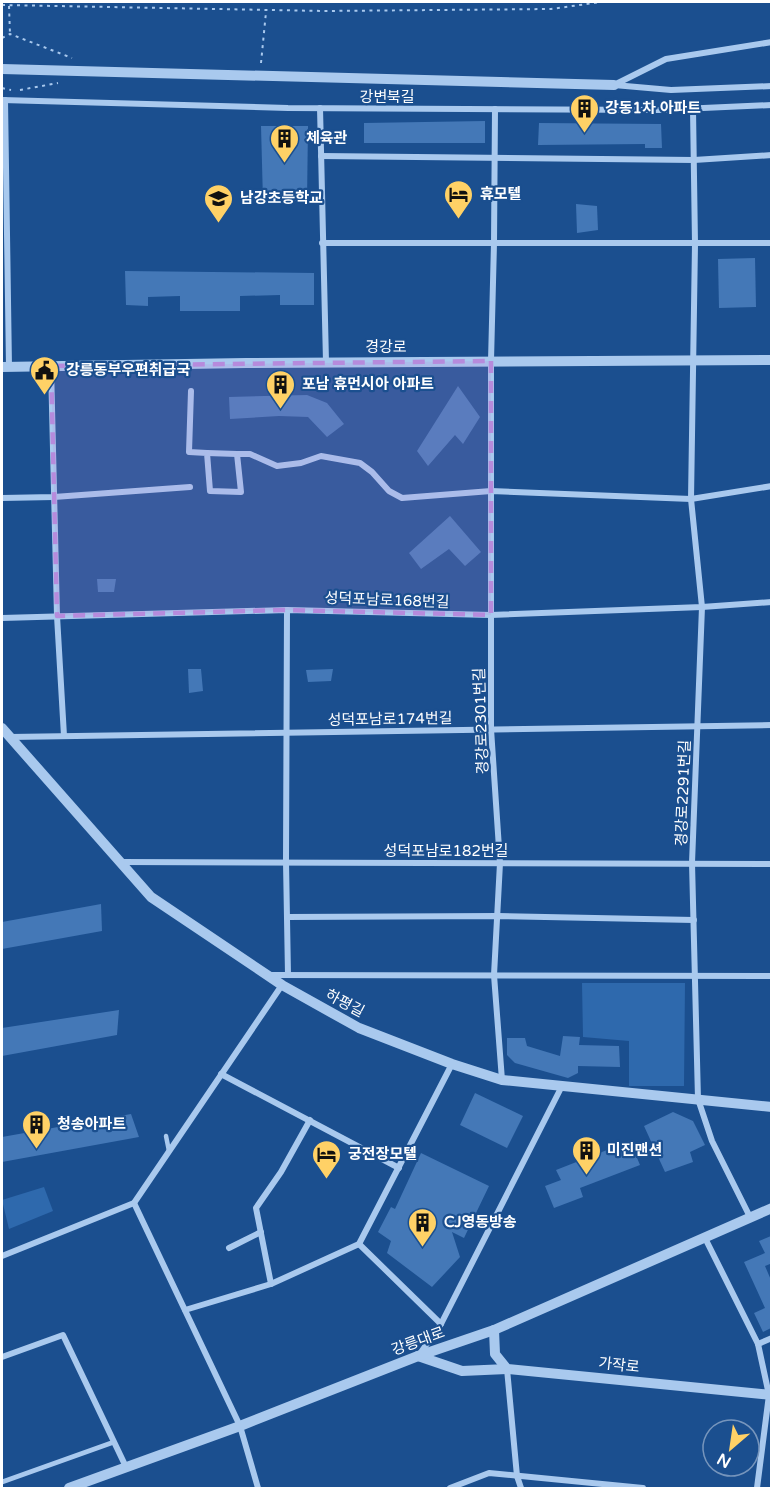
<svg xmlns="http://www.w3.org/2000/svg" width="773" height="1490" font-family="'Varela Round','Noto Sans KR',sans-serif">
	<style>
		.green { fill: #2e69ad }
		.building { fill: #4478b7 }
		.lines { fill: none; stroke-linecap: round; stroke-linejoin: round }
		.path { stroke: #a9c9ee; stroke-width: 2; stroke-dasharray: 3 4.5; stroke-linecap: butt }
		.service { stroke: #a9c9ee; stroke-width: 4.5 }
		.pedestrian { stroke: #a9c9ee; stroke-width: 5 }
		.minor { stroke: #a9c9ee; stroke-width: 6 }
		.tertiary { stroke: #a9c9ee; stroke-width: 10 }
		.marked { fill: #b68bdc; fill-opacity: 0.2; stroke: #b68bdc; stroke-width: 4.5; stroke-dasharray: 12 8; stroke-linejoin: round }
		.labels { text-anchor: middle; stroke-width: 4.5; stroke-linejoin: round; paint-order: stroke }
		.street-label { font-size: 15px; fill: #fff; stroke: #1b4f8f }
		.poi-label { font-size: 15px; font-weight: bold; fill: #fff; stroke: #1b4f8f; text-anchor: start }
	</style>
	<rect width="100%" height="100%" fill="#1b4f8f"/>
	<!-- green -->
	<g class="green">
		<path d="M582,983H685L684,1086H629V1041L583,1037Z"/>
		<path d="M44,1187L53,1211L9,1229L2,1200Z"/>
	</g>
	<!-- building -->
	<g class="building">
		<path d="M485,121V143H364V123Z"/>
		<path d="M539,123L661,124L662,148H645V144L538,145Z"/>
		<path d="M261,126H308L307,201H263Z"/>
		<path d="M576,204L597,206L598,230L577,233Z"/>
		<path d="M755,258L756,307L719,308L718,259Z"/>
		<path d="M125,271L314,273V305H280V295L240,296V311H180V296L148,297V306L126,305Z"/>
		<path d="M458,386L480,417L463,444L455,435L428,466L417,451Z"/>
		<path d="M307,395L327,403L344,424L327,437L308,417L279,416L230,419L229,397Z"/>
		<path d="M450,516L481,552L465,566L449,549L421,569L409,553Z"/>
		<path d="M97,579H116L114,592H98Z"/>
		<path d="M188,669H201L203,691L189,693Z"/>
		<path d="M333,669L331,681L308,682L306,670Z"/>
		<path d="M101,904L102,931L2,949V922Z"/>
		<path d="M119,1010L117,1035L2,1056V1028Z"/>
		<path d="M563,1036L580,1037L579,1045L619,1046L620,1067L578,1066V1073L568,1078L515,1063L507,1055V1038H525L527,1046L560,1056Z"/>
		<path d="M475,1093L523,1116L507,1148L460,1125Z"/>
		<path d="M673,1112L693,1121L705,1145L690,1152L693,1162L665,1172L644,1126Z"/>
		<path d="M131,1114L139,1137L2,1162V1137Z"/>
		<path d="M630,1141L640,1165L580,1188L583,1197L554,1208L545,1186L561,1180L556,1170Z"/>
		<path d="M421,1153L489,1186L464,1238L452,1232L460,1257L432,1287L387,1253L391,1241L378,1232L391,1207L395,1209Z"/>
		<path d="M771,1236V1267L770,1264L765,1266L771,1280V1328L763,1332L754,1313L765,1308L744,1262L765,1253L759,1241Z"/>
	</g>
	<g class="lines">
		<!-- path -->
		<g class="path">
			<path d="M2,5L324,11L551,9L601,2"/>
			<path d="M9,6L10,34"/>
			<path d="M2,38L10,34L72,58"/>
			<path d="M261,63L266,12"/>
			<path d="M2,88L11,90"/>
			<path d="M20,90L58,83"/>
		</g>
		<!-- service -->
		<path class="service" d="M166,1136L169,1151"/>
		<!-- pedestrian -->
		<path class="pedestrian" d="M2,1482L114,1442"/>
		<!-- minor -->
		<g class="minor">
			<path d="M614,85L666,59L772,42"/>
			<path d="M614,85L671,90L772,86"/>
			<path d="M2,100L288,108L659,110L772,105"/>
			<path d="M5,100L9,367"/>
			<path d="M320,108L326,362"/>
			<path d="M495,109L494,243L491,361V729L500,863L494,975L502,1080"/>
			<path d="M693,109L695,244L691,499L702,607L692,863L698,1099L712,1141L750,1217"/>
			<path d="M321,156L694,160L772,155"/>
			<path d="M322,243H772"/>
			<path d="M51,366L57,616L64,736"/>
			<path d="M191,391L189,452L207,453L210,491L241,492L237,454H250L277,466L301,463L321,456L360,463L372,472L389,491L402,498L491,491L691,499L772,486"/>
			<path d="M207,453L237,454"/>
			<path d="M2,498L54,497L190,487"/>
			<path d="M287,610L286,862L288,975"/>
			<path d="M2,618L287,610L491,615L702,607L772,602"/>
			<path d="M10,737L772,725"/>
			<path d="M121,862L772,864"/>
			<path d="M287,917L498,916L694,920"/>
			<path d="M268,975L772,976"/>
			<path d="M221,1074L399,1168"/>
			<path d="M134,1203L240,1426L258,1488"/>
			<path d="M705,1238L758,1344L769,1395L757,1488"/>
			<path d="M359,1244L441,1324"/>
			<path d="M229,1248L261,1232"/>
			<path d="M2,1256L134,1203L282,985"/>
			<path d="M271,1284L256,1208L281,1172L310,1120"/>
			<path d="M185,1310L271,1284L359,1244L452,1064"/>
			<path d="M758,1344L772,1338"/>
			<path d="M419,1355L441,1324L562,1086"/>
			<path d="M2,1357L63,1335L126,1467"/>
			<path d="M507,1369L517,1476L521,1488"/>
			<path d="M450,1488L489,1473L643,1488"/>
		</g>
		<!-- tertiary -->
		<g class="tertiary">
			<path d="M2,69L614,85"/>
			<path d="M2,367L246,363L772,360"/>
			<path d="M2,728L151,897L282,985L359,1028L452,1064L502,1080L772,1107"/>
			<path d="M494,1330L495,1354L507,1369L772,1395"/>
			<path d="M418,1356L462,1371L507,1369"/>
			<path d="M69,1488L240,1426L418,1356L494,1330L772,1208"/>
		</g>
	</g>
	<!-- marked area -->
	<path class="marked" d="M491,361V615L287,610L57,616L51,366Z"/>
	<!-- icons -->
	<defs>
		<symbol id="building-pin" viewBox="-11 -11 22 30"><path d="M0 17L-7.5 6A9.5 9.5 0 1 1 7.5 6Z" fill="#ffd166" stroke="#1b4f8f"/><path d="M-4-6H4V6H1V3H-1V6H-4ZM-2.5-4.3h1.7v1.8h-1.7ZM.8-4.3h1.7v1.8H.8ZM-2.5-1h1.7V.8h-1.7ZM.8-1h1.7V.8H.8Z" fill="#111"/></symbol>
		<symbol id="hotel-pin" viewBox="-11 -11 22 30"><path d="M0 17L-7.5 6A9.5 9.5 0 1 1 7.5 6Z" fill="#ffd166" stroke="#1b4f8f"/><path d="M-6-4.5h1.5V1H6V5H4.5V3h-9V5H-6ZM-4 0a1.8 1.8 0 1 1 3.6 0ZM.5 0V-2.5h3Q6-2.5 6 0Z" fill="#111"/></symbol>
		<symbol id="school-pin" viewBox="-11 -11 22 30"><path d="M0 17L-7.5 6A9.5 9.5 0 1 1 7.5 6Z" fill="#ffd166" stroke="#1b4f8f"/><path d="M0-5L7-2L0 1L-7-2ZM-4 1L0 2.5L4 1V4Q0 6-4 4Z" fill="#111"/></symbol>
		<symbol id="civic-pin" viewBox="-11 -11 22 30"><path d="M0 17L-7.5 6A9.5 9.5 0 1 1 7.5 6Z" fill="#ffd166" stroke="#1b4f8f"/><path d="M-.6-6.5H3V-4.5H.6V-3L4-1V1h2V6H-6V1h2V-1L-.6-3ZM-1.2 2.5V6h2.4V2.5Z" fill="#111"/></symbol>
	</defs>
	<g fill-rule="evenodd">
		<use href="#building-pin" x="568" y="92" width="33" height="45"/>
		<use href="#building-pin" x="268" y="122" width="33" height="45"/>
		<use href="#hotel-pin" x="442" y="178" width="33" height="45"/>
		<use href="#school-pin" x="202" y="182" width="33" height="45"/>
		<use href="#civic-pin" x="28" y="354" width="33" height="45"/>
		<use href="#building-pin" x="264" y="368" width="33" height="45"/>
		<use href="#building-pin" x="20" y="1108" width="33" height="45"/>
		<use href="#building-pin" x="570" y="1134" width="33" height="45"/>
		<use href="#hotel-pin" x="310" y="1138" width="33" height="45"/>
		<use href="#building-pin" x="406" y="1206" width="33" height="45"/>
	</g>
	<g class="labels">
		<!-- street labels -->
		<g class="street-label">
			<text x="387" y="102">강변북길</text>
			<text x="386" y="352">경강로</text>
			<text transform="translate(387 600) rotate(2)" y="5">성덕포남로168번길</text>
			<text transform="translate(390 719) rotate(-1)" y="5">성덕포남로174번길</text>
			<text transform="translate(481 721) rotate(-92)" y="5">경강로2301번길</text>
			<text transform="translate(683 793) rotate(-88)" y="5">경강로2291번길</text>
			<text x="446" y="856">성덕포남로182번길</text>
			<text transform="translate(345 1003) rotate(28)" y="5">하평길</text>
			<text transform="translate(418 1341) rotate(-20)" y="5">강릉대로</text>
			<text transform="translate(619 1365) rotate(6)" y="5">가작로</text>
		</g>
		<!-- poi labels -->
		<g class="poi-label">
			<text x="605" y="113">강동1차 아파트</text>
			<text x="306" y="143">체육관</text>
			<text x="480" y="199">휴모텔</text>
			<text x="240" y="203">남강초등학교</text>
			<text x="66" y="375">강릉동부우편취급국</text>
			<text x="302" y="389">포남 휴먼시아 아파트</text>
			<text x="57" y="1129">청송아파트</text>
			<text x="607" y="1155">미진맨션</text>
			<text x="348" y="1159">궁전장모텔</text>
			<text x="444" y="1227">CJ영동방송</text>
		</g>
	</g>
	<!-- border -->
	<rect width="773" height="1490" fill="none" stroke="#ffffff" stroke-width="6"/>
	<!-- north arrow -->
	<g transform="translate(731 1448) rotate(209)"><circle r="28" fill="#1b4f8f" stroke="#7695bc" stroke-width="1.5"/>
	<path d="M0-4.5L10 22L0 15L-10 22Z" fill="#ffd166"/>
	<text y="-9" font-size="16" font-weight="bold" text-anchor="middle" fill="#ffffff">N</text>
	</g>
</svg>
